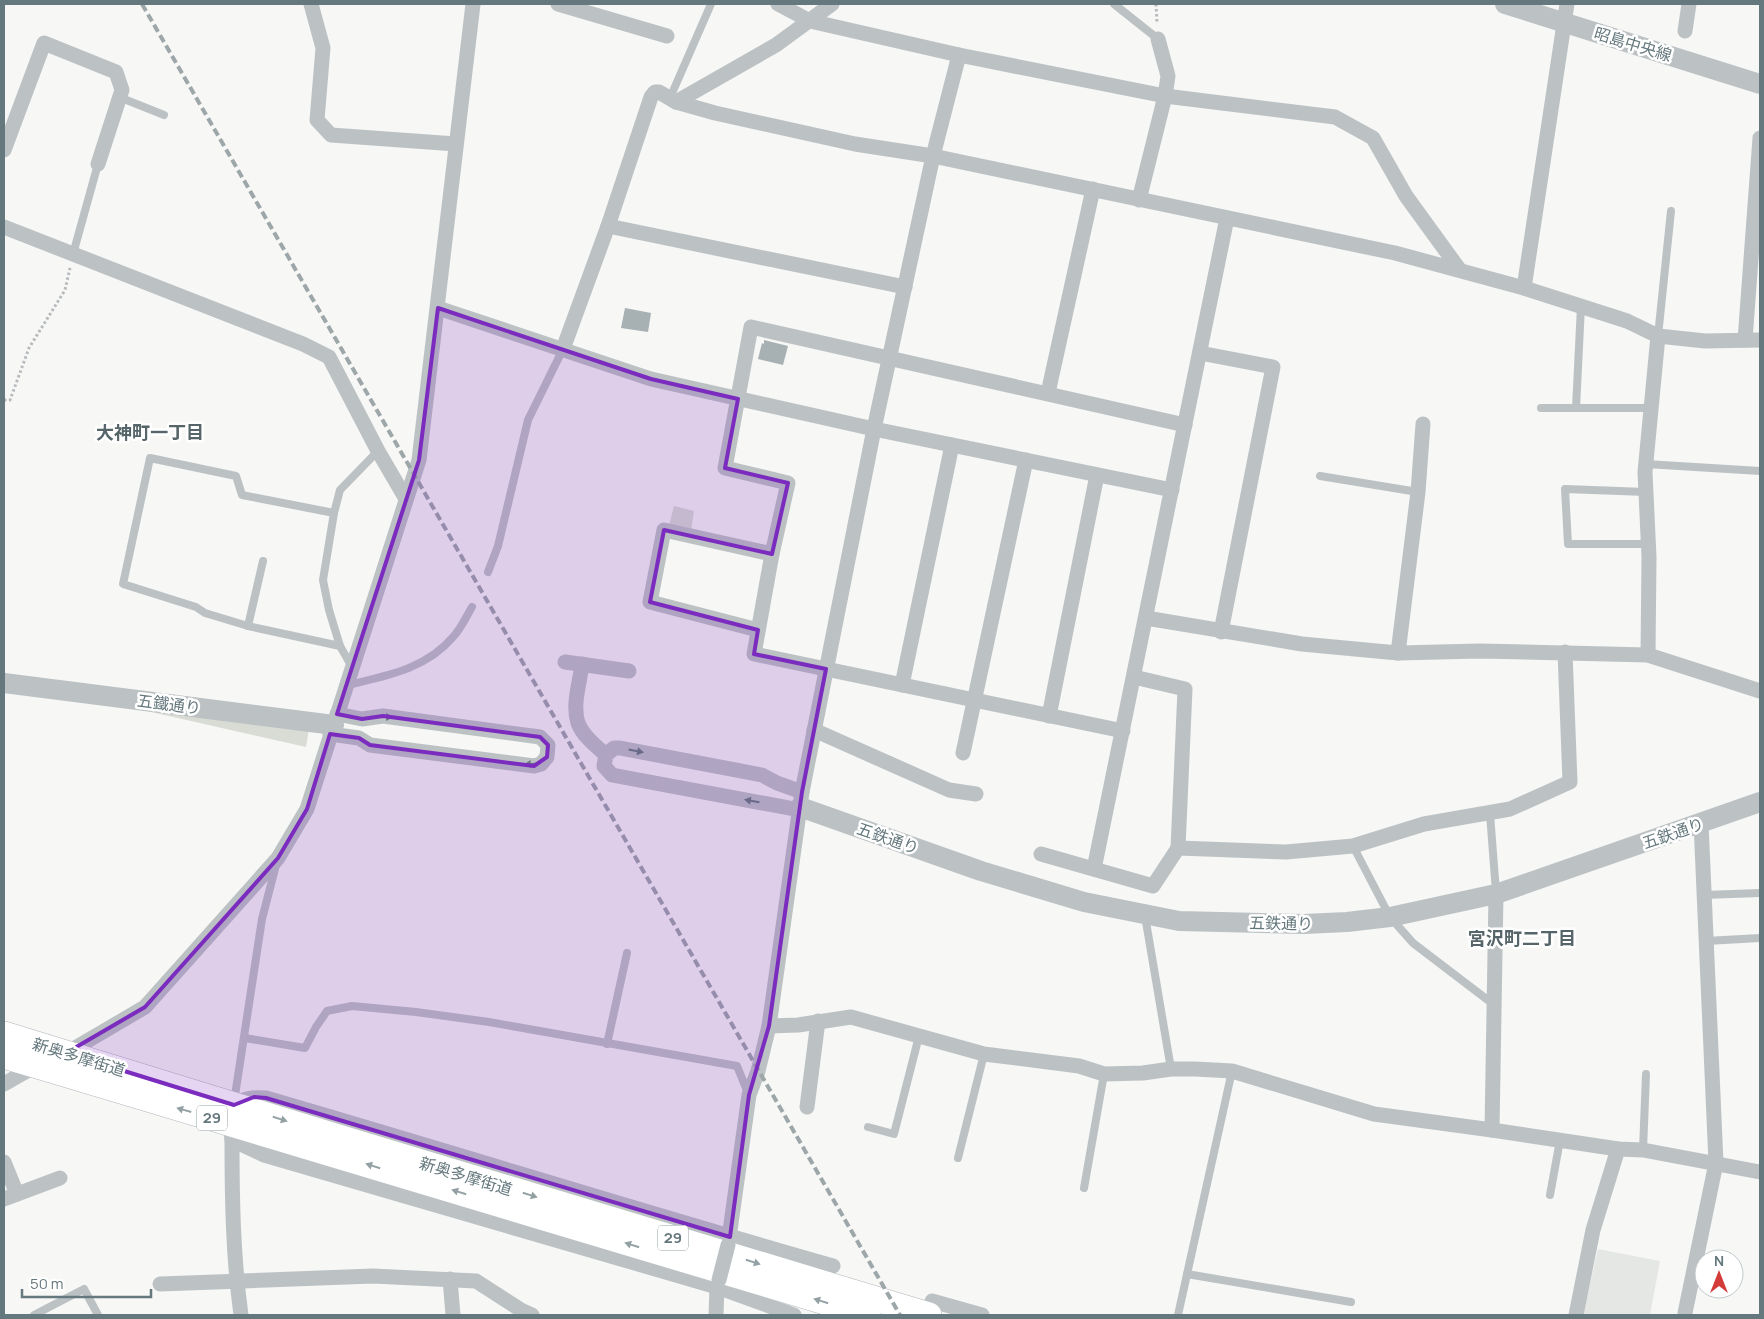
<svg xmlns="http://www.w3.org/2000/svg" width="1764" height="1319" font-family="Manrope,'Noto Sans JP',sans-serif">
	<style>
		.built { fill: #e5e7e5 }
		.green { fill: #d8dcd4 }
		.building { fill: #a7b0b3 }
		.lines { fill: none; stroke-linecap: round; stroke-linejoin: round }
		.primary-casing { stroke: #b0b7b9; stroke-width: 26 }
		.path { stroke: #b7bbbd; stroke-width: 3; stroke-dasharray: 2.5 2.5; stroke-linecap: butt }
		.service { stroke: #bcc2c4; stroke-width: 8 }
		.minor { stroke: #bcc2c4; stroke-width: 15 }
		.tertiary { stroke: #bcc2c4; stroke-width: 20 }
		.primary { stroke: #fff; stroke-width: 25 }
		.rail { stroke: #9da6a9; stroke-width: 4; stroke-dasharray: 8 4; stroke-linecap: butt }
		.minor-bridge { stroke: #bcc2c4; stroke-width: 15 }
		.oneway { fill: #65787d }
		.oneway2 { fill: #93a0a4 }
		.marked { fill: #7b2cbf; fill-opacity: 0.2; stroke: #7b2cbf; stroke-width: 4; stroke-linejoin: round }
		.labels { text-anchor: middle; stroke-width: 5; stroke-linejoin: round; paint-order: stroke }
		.shield { fill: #fff; stroke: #93a0a4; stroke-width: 1 }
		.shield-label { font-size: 15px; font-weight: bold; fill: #65787d }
		.street-label { font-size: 16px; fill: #65787d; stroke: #fff }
		.neighbourhood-label { font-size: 18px; font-weight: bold; fill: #566569; stroke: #fff }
	</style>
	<rect width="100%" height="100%" fill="#f7f7f5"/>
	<!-- built -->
	<path class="built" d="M1598,1249L1660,1261L1650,1315H1583Z"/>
	<!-- green -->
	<g class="green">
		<path d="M674,506L694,511L691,531L669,525Z"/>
		<path d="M138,709L309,729L306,747Z"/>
	</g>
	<!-- building -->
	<g class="building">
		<path d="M625,308L651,313L648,332L621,328Z"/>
		<path d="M764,340L788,346L783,365L758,359L762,343L764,344Z"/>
	</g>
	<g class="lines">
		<defs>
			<g id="primary">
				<path d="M4,1034L335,1136L929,1315"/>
				<path d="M4,1056L868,1315"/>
			</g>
		</defs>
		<!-- primary casing -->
		<use href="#primary" class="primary-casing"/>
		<!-- path -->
		<g class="path">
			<path d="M1156,4L1157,23"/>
			<path d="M4,400H10L29,348L65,290L70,268"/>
		</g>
		<!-- service -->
		<g class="service">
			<path d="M1114,4L1158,39"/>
			<path d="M119,97L164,115"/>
			<path d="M670,98L711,4"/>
			<path d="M73,254L98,164"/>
			<path d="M1658,336L1671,211"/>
			<path d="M1541,408H1651"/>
			<path d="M1576,408L1581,306"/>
			<path d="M1646,464L1760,471"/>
			<path d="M1320,476L1418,492"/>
			<path d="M1646,492L1565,489L1568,544H1648"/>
			<path d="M334,513L242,495L236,476L150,458L123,584L196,607L205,613L248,626L340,646L352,667"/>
			<path d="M488,572L498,546L528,420L563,349"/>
			<path d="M248,626L263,561"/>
			<path d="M340,646L329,610L323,580L334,513L340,490L378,451"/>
			<path d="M348,685C386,676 426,669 453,637C461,629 466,617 472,607"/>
			<path d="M1490,814L1496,892"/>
			<path d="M1353,846L1390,917L1413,943L1493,1004"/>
			<path d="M1704,895L1760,893"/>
			<path d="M1145,916L1171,1069"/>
			<path d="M1706,941L1760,938"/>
			<path d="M245,1038L305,1048L316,1027L327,1011L352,1006L416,1012L489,1022L737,1066L748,1093"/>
			<path d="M607,1044L627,953"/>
			<path d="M234,1102L262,919L276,865"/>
			<path d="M868,1127L894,1134L919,1036"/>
			<path d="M1643,1150L1646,1074"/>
			<path d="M958,1158L984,1054"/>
			<path d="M1084,1188L1104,1074"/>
			<path d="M1550,1195L1560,1140"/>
			<path d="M1187,1274L1351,1302"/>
			<path d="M34,1315L84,1289L98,1315"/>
			<path d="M1178,1315L1232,1071"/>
		</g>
		<!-- minor -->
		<g class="minor">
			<path d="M311,4L323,48L317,120L331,135L456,144"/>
			<path d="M558,4L667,36"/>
			<path d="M778,4L810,21L959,55L1165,96L1335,117L1373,138L1406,196L1459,269"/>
			<path d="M1685,31L1689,4"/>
			<path d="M676,102L776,45L832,4"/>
			<path d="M4,150L44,43L116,72L122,90L98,164"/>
			<path d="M1139,200L1165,96L1168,76L1158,39"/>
			<path d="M608,226L905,287"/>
			<path d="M4,227L303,344L329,357L378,451L406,499"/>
			<path d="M1524,288L1567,4"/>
			<path d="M438,308L651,379L874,429L1172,490"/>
			<path d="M1745,340L1760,138"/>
			<path d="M563,349L608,226L651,97L655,92H659L676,102L715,113L855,144L933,156L1395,253L1524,288L1627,321L1658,336L1705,341L1760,340"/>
			<path d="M1200,353L1273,367L1221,632"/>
			<path d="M1048,393L1093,189"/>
			<path d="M1146,618L1302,644L1398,653L1480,651L1648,655L1760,691"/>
			<path d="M758,630L650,602L664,530L772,554"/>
			<path d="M1398,653L1418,492L1423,424"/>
			<path d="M1648,655L1649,557L1645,472L1658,336"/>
			<path d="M565,662L629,671"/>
			<path d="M582,664C580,682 572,705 578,723C583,736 596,746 606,755"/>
			<path d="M1134,677L1185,689L1178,848"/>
			<path d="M902,685L952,445"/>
			<path d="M1049,716L1097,475"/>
			<path d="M814,730L949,790L976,794"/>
			<path d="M1123,731L754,654L772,554L788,483L725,468L751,327L1185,425"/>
			<path d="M330,734L359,738L370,745L534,766L541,764L547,757L548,745L540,737L383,716L362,719L337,714"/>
			<path d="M963,753L1026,460"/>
			<path d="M800,810L612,775L604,766L606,755L614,748H620L762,775L777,783L802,792"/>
			<path d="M1041,854L1153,886L1178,848L1286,852L1353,846L1424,824L1510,809L1570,782L1565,652"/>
			<path d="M1094,869L1227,218"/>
			<path d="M769,1026L798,1025L851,1017L984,1054L1079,1066L1104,1074L1143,1073L1171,1069H1195L1232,1071L1374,1114L1492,1130L1618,1149L1643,1150L1760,1172"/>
			<path d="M65,1054L145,1007L278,858L307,809L419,460L473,4"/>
			<path d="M4,1084L39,1064"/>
			<path d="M235,1104C246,1098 253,1097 266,1098C455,1153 643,1212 833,1266"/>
			<path d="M807,1107L818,1021"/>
			<path d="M1492,1130L1496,894"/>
			<path d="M231,1132L232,1140C232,1199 233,1257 241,1315"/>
			<path d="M232,1140L264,1155L717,1287L794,1315"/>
			<path d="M4,1162L17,1194"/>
			<path d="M4,1199L60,1178"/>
			<path d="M728,1245L749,1095L758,1071L769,1026L802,792L874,429L933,156L959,55"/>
			<path d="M450,1279L453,1315"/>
			<path d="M160,1284L373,1276L476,1281L521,1310L532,1315"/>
			<path d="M932,1301L982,1315"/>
			<path d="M1685,1313L1716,1163L1701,823"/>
			<path d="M716,1315L717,1287L719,1280"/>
			<path d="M1576,1315L1593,1230L1618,1149"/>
		</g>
		<!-- tertiary -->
		<g class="tertiary">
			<path d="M1505,4L1760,84"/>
			<path d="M4,683L334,725"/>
			<path d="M800,807L981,871L1084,902L1179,921L1304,924L1347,922L1390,917L1496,894L1760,802"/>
		</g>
		<!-- primary -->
		<use href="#primary" class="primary"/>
		<!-- rail -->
		<path class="rail" d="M142,4L900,1315"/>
		<!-- minor-bridge -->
		<path class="minor-bridge" d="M719,1280L728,1245"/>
	</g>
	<!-- one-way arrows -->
	<defs><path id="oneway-solid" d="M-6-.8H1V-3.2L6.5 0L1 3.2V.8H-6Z" transform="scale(1.25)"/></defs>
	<g class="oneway">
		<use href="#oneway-solid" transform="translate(385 717) rotate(2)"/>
		<use href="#oneway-solid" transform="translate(636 751) rotate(11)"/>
		<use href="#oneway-solid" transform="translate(532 764) rotate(177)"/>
		<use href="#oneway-solid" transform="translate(752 801) rotate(-170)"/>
	</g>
	<g class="oneway2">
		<use href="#oneway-solid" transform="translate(184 1110) rotate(-164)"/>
		<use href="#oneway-solid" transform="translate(280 1119) rotate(17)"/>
		<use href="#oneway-solid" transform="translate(373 1166) rotate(-163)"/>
		<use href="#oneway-solid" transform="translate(459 1192) rotate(-163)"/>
		<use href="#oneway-solid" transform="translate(530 1195) rotate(17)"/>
		<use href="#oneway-solid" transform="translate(632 1245) rotate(-163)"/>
		<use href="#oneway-solid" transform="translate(753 1262) rotate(17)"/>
		<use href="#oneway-solid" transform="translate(821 1301) rotate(-163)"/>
	</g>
	<!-- marked area -->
	<path class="marked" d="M438,308L651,379L738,399L725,468L788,483L772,554L664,530L650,602L758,630L754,654L826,669L802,792L769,1026L749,1095L730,1237L266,1098L254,1097L234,1105L66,1053L145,1007L278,858L307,809L330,734L359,738L370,745L534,766L547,757L548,745L540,737L383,716L362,719L337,714L419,460Z"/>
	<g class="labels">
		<!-- shield labels -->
		<g class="shield">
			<rect x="197" y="1105.5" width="30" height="25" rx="4"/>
			<rect x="658" y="1225.5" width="30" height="25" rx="4"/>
		</g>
		<g class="shield-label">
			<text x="212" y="1123">29</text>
			<text x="673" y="1243">29</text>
		</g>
		<!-- street labels -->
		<g class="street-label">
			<text transform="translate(1633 44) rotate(17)" y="6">昭島中央線</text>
			<text transform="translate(169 704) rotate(7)" y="6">五鐵通り</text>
			<text transform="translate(1673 833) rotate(-19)" y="6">五鉄通り</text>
			<text transform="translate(888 838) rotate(19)" y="6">五鉄通り</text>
			<text transform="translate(1281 923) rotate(1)" y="6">五鉄通り</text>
			<text transform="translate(79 1057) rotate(17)" y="6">新奥多摩街道</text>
			<text transform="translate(466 1176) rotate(17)" y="6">新奥多摩街道</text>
		</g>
		<!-- neighbourhood labels -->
		<g class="neighbourhood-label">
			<text x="150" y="439">大神町一丁目</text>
			<text x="1522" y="945">宮沢町二丁目</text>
		</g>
	</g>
	<!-- border -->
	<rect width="1764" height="1319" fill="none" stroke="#65787d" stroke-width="10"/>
	<!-- north arrow -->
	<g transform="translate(1719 1274)"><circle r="24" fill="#ffffff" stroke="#c1c9cb"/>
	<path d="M0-4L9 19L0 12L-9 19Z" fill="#d33b38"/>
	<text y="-8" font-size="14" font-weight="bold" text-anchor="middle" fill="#65787d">N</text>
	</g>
	<!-- scale -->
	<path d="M22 1289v8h129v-8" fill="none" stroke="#65787d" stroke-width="2.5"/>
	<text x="30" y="1289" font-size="15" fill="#65787d" stroke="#ffffff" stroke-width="4" paint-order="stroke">50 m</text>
</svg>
